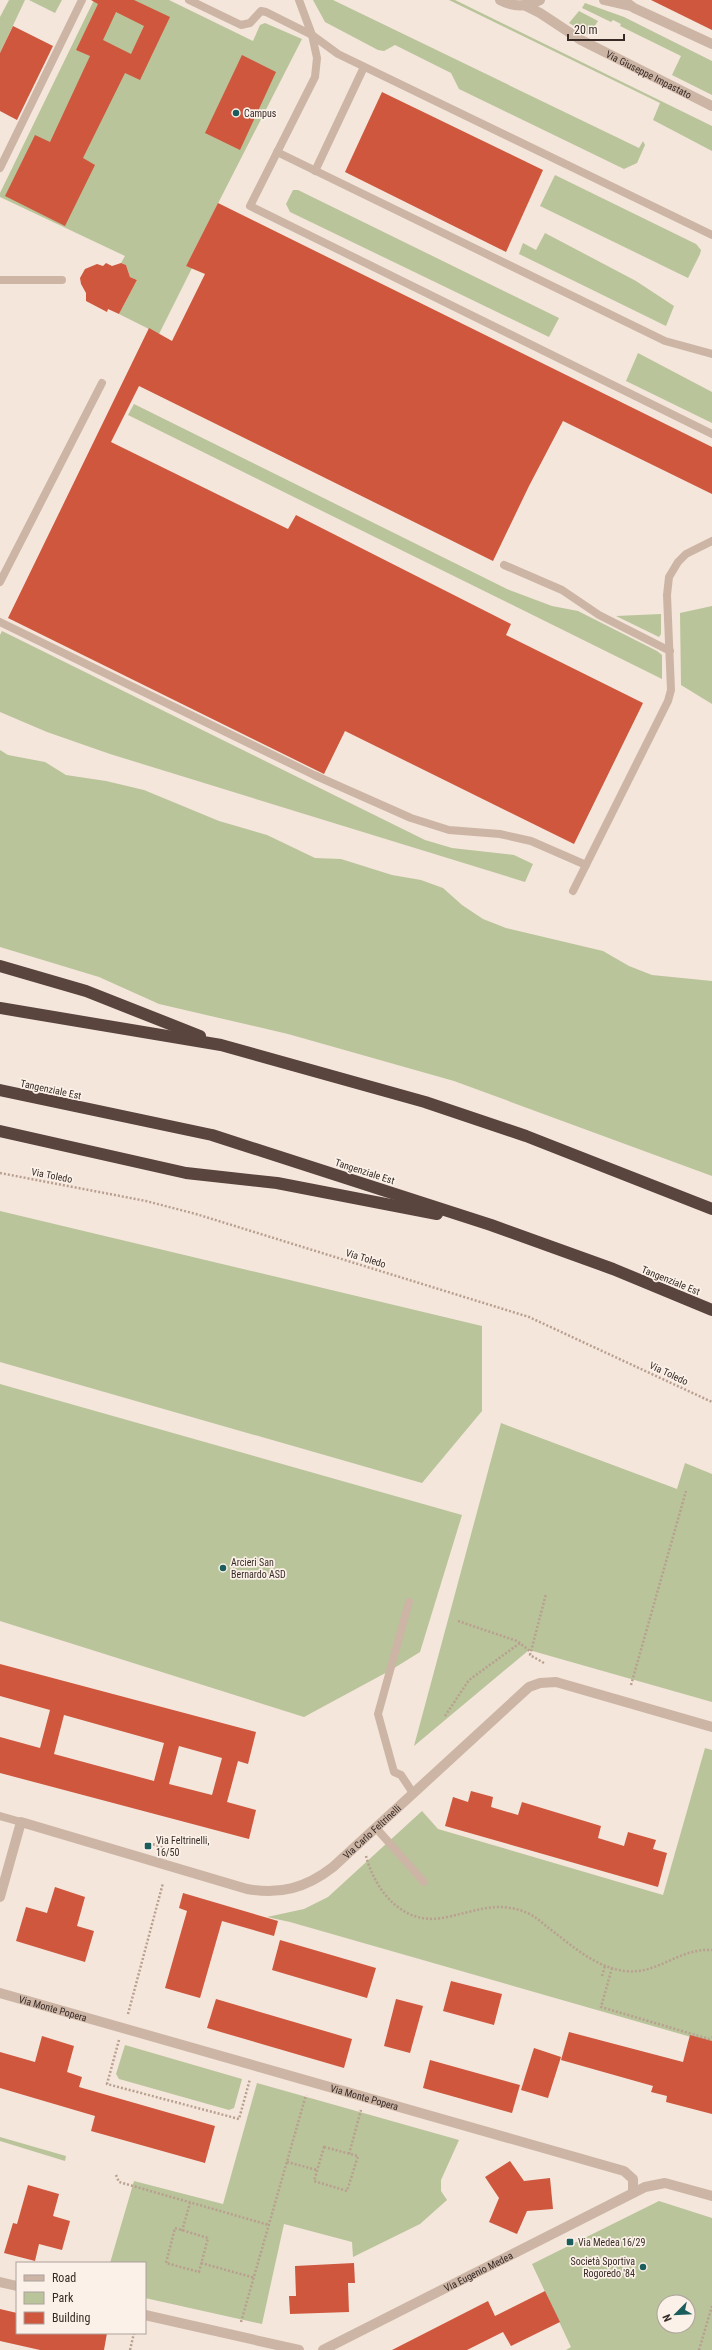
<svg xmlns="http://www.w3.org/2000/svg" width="712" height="2350" font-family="'Roboto Condensed',sans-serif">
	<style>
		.green { fill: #b9c49a; fill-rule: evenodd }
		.building { fill: #ce573e; fill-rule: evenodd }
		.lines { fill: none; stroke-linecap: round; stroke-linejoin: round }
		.path { stroke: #b99f90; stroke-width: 2.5; stroke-dasharray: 2 2; stroke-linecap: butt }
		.service { stroke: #cdb5a6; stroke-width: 8 }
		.minor { stroke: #cdb5a6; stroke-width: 10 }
		.motorway { stroke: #5a443e; stroke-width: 12 }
		.poi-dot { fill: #1a5d5c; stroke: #fbf1e8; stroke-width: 1.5 }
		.labels { text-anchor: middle; stroke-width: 3.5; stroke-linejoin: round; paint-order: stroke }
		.street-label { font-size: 10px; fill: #382b27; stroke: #fbf1e8 }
		.poi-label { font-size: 10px; fill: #382b27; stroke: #fbf1e8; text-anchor: start }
	</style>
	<rect width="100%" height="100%" fill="#f4e6db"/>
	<!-- green -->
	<g class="green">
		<path d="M9,0H25L0,53V17Z"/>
		<path d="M29,0H62L55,13Z"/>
		<path d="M94,0H169L253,41L260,25L265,23L302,39L186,266L192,268L159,334L119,314L137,280L130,277L126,265L121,263L125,256L0,197V193Z"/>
		<path d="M313,0H333L639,148L643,141L645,145L637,163L624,169L459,89L451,73L395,45L384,51L378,50L325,22Z"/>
		<path d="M449,0H455L712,126V151L653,120L660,103Z"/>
		<path d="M585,3L624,17L712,61V95L672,75L681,56L620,26L621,24L613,20L611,22L582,8Z"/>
		<path d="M579,11L598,21L589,35L569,23Z"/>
		<path d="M555,175L696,244L701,250L700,254L688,278L540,206Z"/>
		<path d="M293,190H298L559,318L549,337L290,212L286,204Z"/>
		<path d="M545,233L636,281L674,306L666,326L519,254L523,243L536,250Z"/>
		<path d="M638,353L712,392V423L626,381Z"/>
		<path d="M134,404L507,589L552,606L578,611L657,651L662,655V679L128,415Z"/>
		<path d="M712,606V704L681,685L680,613Z"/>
		<path d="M661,614V634L659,637L616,616Z"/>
		<path d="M2,631L425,840L452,848L514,855L533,864L525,882L110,754L47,732L0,712V635Z"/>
		<path d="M0,750L8,755L45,762L66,775L106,781L144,790L219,821L267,835L315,858L341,859L392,875L421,880L443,888L462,905L483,919L506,928L603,951L629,966L652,975L712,981V1176L454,1081L288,1034L159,1004L99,977L0,947Z"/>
		<path d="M0,1211L482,1326V1411L422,1483L0,1362Z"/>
		<path d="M0,1384L462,1515L420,1652L391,1670L304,1717L0,1621Z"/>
		<path d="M501,1423L677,1489L685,1463L712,1474V1702L529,1650L414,1746Z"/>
		<path d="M705,1748L712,1750V2043L290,1922L267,1917L304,1909L328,1897L422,1811L438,1829L663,1895Z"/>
		<path d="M125,2045L242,2079L234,2108L229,2110L119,2079L116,2074Z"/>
		<path d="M257,2083L459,2140L441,2180V2191L447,2200L420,2224L353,2257L352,2242L284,2224L262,2324L145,2298V2263H110L134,2181L223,2204Z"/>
		<path d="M0,2137L66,2156L65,2161L0,2141Z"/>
		<path d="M659,2201L712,2218V2350H566L571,2347L532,2264ZM664,2302H688V2326H664Z"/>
	</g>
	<!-- building -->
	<g class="building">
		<path d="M91,0H134L170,17L140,80L125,73L83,158L95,165L65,226L5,196L35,135L50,142L90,56L76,50L98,4ZM116,12L144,26L131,54L103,40Z"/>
		<path d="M651,0H712V30Z"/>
		<path d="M13,26L53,46L17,120L0,111V53Z"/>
		<path d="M242,55L276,72L240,150L205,133Z"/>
		<path d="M382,92L543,170L506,252L345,172Z"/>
		<path d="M218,203L712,447V494L563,421L529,486L493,561L139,386L111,442L288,529L296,515L511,624L506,635L643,703L574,844L345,731L324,774L8,618L149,328L172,341L205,274L186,266Z"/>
		<path d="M106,263L112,266L121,263L126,265L130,277L137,280L119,314L108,309L107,312L86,301V293L81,284L80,278L85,269L97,264L103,266Z"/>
		<path d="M0,1664L256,1732L248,1764L238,1761L227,1802L256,1810L249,1839L0,1773V1737L40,1748L50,1710L0,1696ZM64,1715L164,1743L154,1781L54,1754ZM179,1746L222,1758L212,1795L169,1784Z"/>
		<path d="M471,1791L493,1797L491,1807L518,1815L522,1802L601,1826L598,1838L624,1846L628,1832L656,1840L653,1849L667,1853L658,1887L445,1826L453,1797L468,1802Z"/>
		<path d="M55,1887L85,1897L77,1926L94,1931L85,1962L16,1941L26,1907L47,1913Z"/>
		<path d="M183,1893L278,1921L274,1936L222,1921L200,1998L165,1988L187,1911L179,1908Z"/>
		<path d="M280,1940L376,1968L367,1998L272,1970Z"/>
		<path d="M451,1981L502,1994L494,2025L443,2011Z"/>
		<path d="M216,1999L352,2039L344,2068L207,2028Z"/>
		<path d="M396,1999L423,2006L410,2053L384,2046Z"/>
		<path d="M569,2032L683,2062L690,2035L712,2041V2114L666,2102L667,2096L651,2092L653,2086L561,2060Z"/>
		<path d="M42,2036L74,2046L67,2072L82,2077L79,2087L215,2126L205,2163L91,2131L95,2116L0,2088V2052L35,2062Z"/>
		<path d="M534,2048L561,2057L548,2098L521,2090Z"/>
		<path d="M430,2060L520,2085L512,2113L423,2088Z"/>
		<path d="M510,2161L524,2181L550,2178L553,2209L527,2211L517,2234L489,2222L499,2198L485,2177Z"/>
		<path d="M28,2185L59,2194L53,2216L70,2221L62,2250L39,2244L35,2261L4,2253L13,2223L17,2224Z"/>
		<path d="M354,2263L355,2283H348L349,2312L290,2314L289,2296H296L295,2266Z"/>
		<path d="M545,2291L560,2322L511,2346L503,2332L467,2350H392L488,2301L495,2316Z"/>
		<path d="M0,2309L17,2313V2333H107L104,2350H40L0,2341Z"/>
	</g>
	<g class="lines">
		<!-- path -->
		<g class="path">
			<path d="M0,1173L146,1201L196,1214L529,1317L712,1402"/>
			<path d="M458,1621L517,1641L531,1652"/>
			<path d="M544,1663L530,1655L546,1594"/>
			<path d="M631,1685L686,1491"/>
			<path d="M445,1716L469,1680L520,1643"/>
			<path d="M149,1843L165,1848"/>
			<path d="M366,1856C375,1890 402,1925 442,1918C471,1913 496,1900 525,1912C534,1915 542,1923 550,1929C572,1946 597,1968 625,1971C658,1975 678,1948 712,1950"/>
			<path d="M612,1968L601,2007L709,2039L712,2037"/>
			<path d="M602,1976L605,1966"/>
			<path d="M128,2014L163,1883"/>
			<path d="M119,2040L107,2084L239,2119L250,2079"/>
			<path d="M324,2147L358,2156L347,2191L314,2181Z"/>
			<path d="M349,2154L361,2110"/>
			<path d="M287,2162L317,2170"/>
			<path d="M116,2175L119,2182L269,2225"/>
			<path d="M175,2228L208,2238L199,2272L166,2263Z"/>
			<path d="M182,2231L190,2203"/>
			<path d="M201,2263L255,2278"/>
			<path d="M241,2322L306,2095"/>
			<path d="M130,2350L134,2333"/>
			<path d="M699,2350L712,2306"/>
		</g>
		<!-- service -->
		<g class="service">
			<path d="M189,0L241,25L250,23L261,11L266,12L312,35L338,54L712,235"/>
			<path d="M299,0L312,35L317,58L315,77L250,206L712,434"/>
			<path d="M277,152L665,341L712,354"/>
			<path d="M0,168L82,0"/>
			<path d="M315,171L364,67"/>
			<path d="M0,280H62"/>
			<path d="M504,565L562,590L599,615L670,651"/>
			<path d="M0,582L102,383"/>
			<path d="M0,622L314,775L411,818L449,830L500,834L531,841L586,865"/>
			<path d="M573,891L668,701L671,690L667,595L669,577L678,562L686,554L712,541"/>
			<path d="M409,1602L378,1714L394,1772L401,1775L413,1793"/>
			<path d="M0,1816L21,1822"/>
			<path d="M376,1828L424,1882"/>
		</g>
		<!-- minor -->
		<g class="minor">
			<path d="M500,0C513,7 527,7 540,0"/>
			<path d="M604,0L630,6"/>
			<path d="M623,0L634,8L712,44"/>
			<path id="s1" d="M524,5L540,13L581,40L712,106"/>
			<path id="s2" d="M0,1897L21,1822L247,1889C280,1895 306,1888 333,1867L529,1687L540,1683L556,1682L712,1727"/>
			<path id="s3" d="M0,1993L624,2171L633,2179V2193"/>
			<path d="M0,2282L17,2286"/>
			<path d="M145,2315L299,2350"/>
			<path id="s4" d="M323,2350L645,2187L665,2183L712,2196"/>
		</g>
		<!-- motorway -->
		<g class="motorway">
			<path d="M0,966L86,991L200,1036"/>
			<path d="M0,1008L221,1045L425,1102L526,1136L712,1209"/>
			<path d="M0,1090L212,1135L491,1225L613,1269L712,1310"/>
			<path d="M0,1131L186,1173L277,1183L437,1214"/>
		</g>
	</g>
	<!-- markers -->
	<g class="poi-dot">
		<circle cx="236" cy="113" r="4"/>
		<circle cx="223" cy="1568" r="4"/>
		<rect x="144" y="1842" width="8" height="8" rx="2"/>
		<rect x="566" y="2238" width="8" height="8" rx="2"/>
		<circle cx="643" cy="2267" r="4"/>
	</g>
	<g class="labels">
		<!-- street labels -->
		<g class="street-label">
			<text dy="4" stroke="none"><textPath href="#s1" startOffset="143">Via Giuseppe Impastato</textPath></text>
			<text transform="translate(51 1089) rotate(12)" y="4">Tangenziale Est</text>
			<text transform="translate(365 1171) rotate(18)" y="4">Tangenziale Est</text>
			<text transform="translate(52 1175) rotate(11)" y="4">Via Toledo</text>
			<text transform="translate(366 1258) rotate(17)" y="4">Via Toledo</text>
			<text transform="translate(671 1280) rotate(22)" y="4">Tangenziale Est</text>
			<text transform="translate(669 1373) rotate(25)" y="4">Via Toledo</text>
			<text dy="4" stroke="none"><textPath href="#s2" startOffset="458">Via Carlo Feltrinelli</textPath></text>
			<text dy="4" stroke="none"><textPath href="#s3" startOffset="55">Via Monte Popera</textPath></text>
			<text dy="4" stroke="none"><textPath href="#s3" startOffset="379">Via Monte Popera</textPath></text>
			<text dy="4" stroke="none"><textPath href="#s4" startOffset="174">Via Eugenio Medea</textPath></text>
		</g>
		<!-- poi labels -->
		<g class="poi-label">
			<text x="244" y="117">Campus</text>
			<text x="231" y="1566">Arcieri San<tspan x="231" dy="12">Bernardo ASD</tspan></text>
			<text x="156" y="1844">Via Feltrinelli,<tspan x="156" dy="12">16/50</tspan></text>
			<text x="578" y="2246">Via Medea 16/29</text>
			<text x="635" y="2265" text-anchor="end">Società Sportiva<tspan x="635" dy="12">Rogoredo '84</tspan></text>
		</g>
	</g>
	<!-- legend -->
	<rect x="16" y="2262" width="130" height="72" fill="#fbf1e8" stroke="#ada29b"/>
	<rect x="24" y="2275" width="20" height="6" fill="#cdb5a6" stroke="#ada29b"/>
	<text x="52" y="2282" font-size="12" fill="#382b27">Road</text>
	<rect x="24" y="2292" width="20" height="12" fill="#b9c49a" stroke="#ada29b"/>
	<text x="52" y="2302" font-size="12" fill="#382b27">Park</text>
	<rect x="24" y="2312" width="20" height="12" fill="#ce573e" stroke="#ada29b"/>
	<text x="52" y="2322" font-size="12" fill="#382b27">Building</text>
	<!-- north arrow -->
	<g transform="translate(676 2314) rotate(246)"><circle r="19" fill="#fbf1e8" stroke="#ada29b"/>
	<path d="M0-3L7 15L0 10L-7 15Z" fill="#1a5d5c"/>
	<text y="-6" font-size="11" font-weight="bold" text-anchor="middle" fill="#382b27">N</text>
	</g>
	<!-- scale -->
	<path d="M568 34v6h56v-6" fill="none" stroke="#382b27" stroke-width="2"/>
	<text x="574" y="34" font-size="12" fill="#382b27" stroke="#fbf1e8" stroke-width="3" paint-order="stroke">20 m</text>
</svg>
